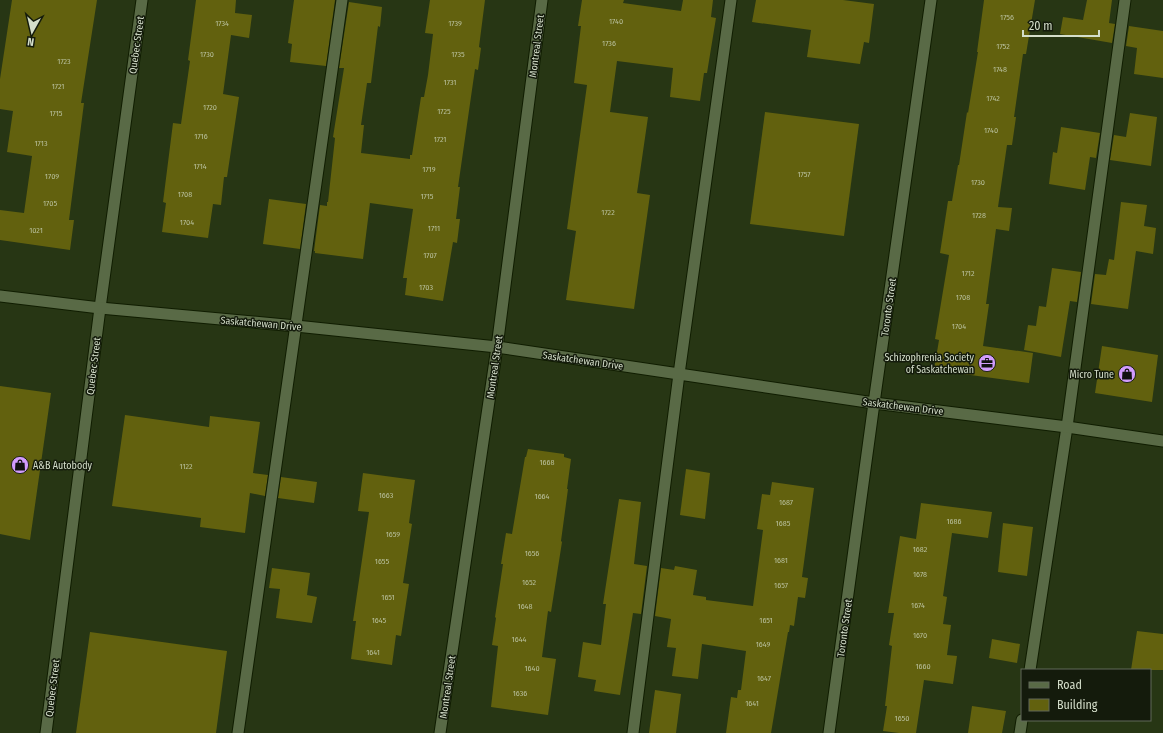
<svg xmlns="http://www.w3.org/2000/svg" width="1163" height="733" font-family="'Fira Sans Condensed',sans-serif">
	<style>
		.building { fill: #62610e }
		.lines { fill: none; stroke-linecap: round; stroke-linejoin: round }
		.service-casing { stroke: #101d00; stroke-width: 13 }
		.minor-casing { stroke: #101d00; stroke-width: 13 }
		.secondary-casing { stroke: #101d00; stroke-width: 13 }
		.service { stroke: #596a46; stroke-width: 11 }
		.minor { stroke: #596a46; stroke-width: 11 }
		.secondary { stroke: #596a46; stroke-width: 11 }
		.labels { text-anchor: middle; stroke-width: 3; stroke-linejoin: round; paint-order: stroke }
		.number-label { font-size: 8px; fill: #b8bf9b }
		.street-label { font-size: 10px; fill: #d4deca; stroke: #141b0c }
		.poi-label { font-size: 10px; fill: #d4deca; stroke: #141b0c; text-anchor: end }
	</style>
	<rect width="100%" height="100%" fill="#273614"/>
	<!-- building -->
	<g class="building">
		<path d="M12,0H97L81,103H84L69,220H74L70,250L0,240V210L24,213L32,156L7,152L13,111L0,109V79Z"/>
		<path d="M196,0H236L235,13L252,15L249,38L231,35L223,94L239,97L227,177H224L221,205L213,204L208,238L162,232L166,203L163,202L173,123L181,124L190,61L188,60Z"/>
		<path d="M294,0H335L326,66L290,62L292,44L288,43Z"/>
		<path d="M430,0H485L479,47L481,48L478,70L475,69L458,187H460L456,219H460L457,243L453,242L443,301L405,295L407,278H403L413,209L370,203L363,259L315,253V251H314L320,205L327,206V202H328L335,138L333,137L344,68H339L349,2L382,7L380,27L378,26L371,83H367L361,125H364L361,153L410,159V155H412L421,97H424L428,75L433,34L425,33Z"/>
		<path d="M582,0H624L623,3L681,11L683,0H713L711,17L716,18L707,73H704L700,101L670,97L673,68L617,61L610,112L648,117L637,193L650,195L634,309L566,300L576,231L567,229L587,85L574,83L581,26H578Z"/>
		<path d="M756,0H843L874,4L869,43L864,42L860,64L807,57L811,30L752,22Z"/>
		<path d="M984,0H1035L1026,54H1023L1014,117H1016L1012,145H1007L998,207L1012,208L1009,231L996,229L986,304H989L983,346L1033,353L1029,383L934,370L939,340L935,339L949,255L940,253L948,201H952L958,165H959L967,112L968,113L978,52H977Z"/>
		<path d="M1087,0H1112L1109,23L1115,24L1112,43L1060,34L1063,17L1083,20Z"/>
		<path d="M1129,26L1163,31V78L1134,74L1137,48L1126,46Z"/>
		<path d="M765,112L859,124L844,236L750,224Z"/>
		<path d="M1130,113L1157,117L1151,166L1110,160L1114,135L1126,137Z"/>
		<path d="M1061,127L1100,133L1096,158L1090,157L1085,190L1049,184L1053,152L1057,153Z"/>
		<path d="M269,199L306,204L300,249L263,244Z"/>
		<path d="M1121,202L1147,205L1144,226L1156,228L1153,254L1136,251L1128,309L1091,304L1095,274L1106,275L1109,259L1114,260Z"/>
		<path d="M1052,268L1081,272L1077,302L1070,301L1061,357L1024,350L1028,325L1036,326L1039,306L1046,307Z"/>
		<path d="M1102,346L1158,355L1152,402L1095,393Z"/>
		<path d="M0,386L51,393L30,540L0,534Z"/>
		<path d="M125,415L209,427L210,416L260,422L253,473L268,475L265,496L250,493L245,533L200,527L201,518L112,506Z"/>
		<path d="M528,449L564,454V457L571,459L567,489H568L561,541L562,542L551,612L548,611L542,657L556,659L548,715L491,707L498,646L492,645L496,618L495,617L503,564H501L506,533L512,534L525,457H526Z"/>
		<path d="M686,469L710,473L705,519L680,515Z"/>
		<path d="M363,473L415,480L409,523L412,524L403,583L409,584L401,636L396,635L392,665L351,659L356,621H353L369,512L358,511Z"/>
		<path d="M281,477L317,482L314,503L278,498Z"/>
		<path d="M772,482L814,488L802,577L808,578L805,598L798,597L794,626L790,625L789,632H788L771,733H726L731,697L737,698L738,690H741L746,651L702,644L698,679L672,676L676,648L667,647L671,619L655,616L661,568L674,570L675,566L697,570L693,595L706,597V600L753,606L763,530L757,529L762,494L770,495Z"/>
		<path d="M619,499L641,502L634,564L647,566L641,614L633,613L620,695L594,691L596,680L578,677L583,642L601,645L606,604H603Z"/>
		<path d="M921,503L992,512L988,538L952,533L943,596L947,597L943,624L951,625L947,655L957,656L953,684L924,680L916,733H899L883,731L887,706H885L892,646L889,645L894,613H888L900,536L916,539Z"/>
		<path d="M1003,523L1033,527L1027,576L998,572Z"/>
		<path d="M272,568L310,573L307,595L317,597L312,623L276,618L280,589L269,588Z"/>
		<path d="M1137,631L1163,634V670H1131Z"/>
		<path d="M90,632L227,651L216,733H76Z"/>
		<path d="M992,639L1020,644L1017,663L989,658Z"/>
		<path d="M655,690L681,694L676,733H649Z"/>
		<path d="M972,706L1006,711L1002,733H968Z"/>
	</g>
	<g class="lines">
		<defs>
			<g id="service">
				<path d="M1030,670L1067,427L1125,0"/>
				<path d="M238,733L342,0"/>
				<path d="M633,733L679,374L731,0"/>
				<path d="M1020,733L1022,720"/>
			</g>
			<g id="minor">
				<path d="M46,733L100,308L142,0"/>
				<path d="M440,733L497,347L542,0"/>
				<path d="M829,733L874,403L931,0"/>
			</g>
			<path id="secondary" d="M0,296L100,308L296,326L497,347L874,403L1067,427L1163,441"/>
		</defs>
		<!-- service casing -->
		<use href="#service" class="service-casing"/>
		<!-- minor casing -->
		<use href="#minor" class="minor-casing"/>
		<!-- secondary casing -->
		<use href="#secondary" class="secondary-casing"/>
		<!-- service -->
		<use href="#service" class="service"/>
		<!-- minor -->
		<use href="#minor" class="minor"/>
		<!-- secondary -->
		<use href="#secondary" class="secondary"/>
	</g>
	<!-- icons -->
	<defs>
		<symbol id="office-disc" viewBox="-11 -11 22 22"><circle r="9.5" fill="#d29cfd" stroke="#141b0c"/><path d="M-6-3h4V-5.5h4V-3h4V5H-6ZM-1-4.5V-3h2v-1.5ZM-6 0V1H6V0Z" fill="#111"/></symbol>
		<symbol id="shop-disc" viewBox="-11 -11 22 22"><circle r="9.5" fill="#d29cfd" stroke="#141b0c"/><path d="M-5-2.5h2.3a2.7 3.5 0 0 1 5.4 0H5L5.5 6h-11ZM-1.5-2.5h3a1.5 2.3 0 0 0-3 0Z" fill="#111"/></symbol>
	</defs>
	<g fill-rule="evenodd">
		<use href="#office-disc" x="977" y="353" width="20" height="20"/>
		<use href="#shop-disc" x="1117" y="364" width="20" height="20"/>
		<use href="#shop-disc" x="10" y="455" width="20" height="20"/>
	</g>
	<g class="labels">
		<!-- number labels -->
		<g class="number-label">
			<text x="1007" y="20">1756</text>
			<text x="616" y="24">1740</text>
			<text x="222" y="26">1734</text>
			<text x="455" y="26">1739</text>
			<text x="609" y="46">1736</text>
			<text x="1003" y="49">1752</text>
			<text x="207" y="57">1730</text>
			<text x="458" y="57">1735</text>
			<text x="64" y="64">1723</text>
			<text x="1000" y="72">1748</text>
			<text x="450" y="85">1731</text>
			<text x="58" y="89">1721</text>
			<text x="993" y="101">1742</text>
			<text x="210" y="110">1720</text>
			<text x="444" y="114">1725</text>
			<text x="56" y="116">1715</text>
			<text x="991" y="133">1740</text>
			<text x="201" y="139">1716</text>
			<text x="440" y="142">1721</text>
			<text x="41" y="146">1713</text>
			<text x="200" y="169">1714</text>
			<text x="429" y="172">1719</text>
			<text x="804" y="177">1757</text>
			<text x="52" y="179">1709</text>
			<text x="978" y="185">1730</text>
			<text x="185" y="197">1708</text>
			<text x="427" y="199">1715</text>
			<text x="50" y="206">1705</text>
			<text x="608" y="215">1722</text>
			<text x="979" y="218">1728</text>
			<text x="187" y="225">1704</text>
			<text x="434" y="231">1711</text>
			<text x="36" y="233">1021</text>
			<text x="430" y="258">1707</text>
			<text x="968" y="276">1712</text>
			<text x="426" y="290">1703</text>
			<text x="963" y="300">1708</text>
			<text x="959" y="329">1704</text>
			<text x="547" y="465">1668</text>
			<text x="186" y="469">1122</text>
			<text x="386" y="498">1663</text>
			<text x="542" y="499">1664</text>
			<text x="786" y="505">1687</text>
			<text x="954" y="524">1686</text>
			<text x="783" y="526">1685</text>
			<text x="393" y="537">1659</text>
			<text x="920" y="552">1682</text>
			<text x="532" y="556">1656</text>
			<text x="781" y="563">1681</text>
			<text x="382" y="564">1655</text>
			<text x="920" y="577">1678</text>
			<text x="529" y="585">1652</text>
			<text x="781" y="588">1657</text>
			<text x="388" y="600">1651</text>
			<text x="918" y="608">1674</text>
			<text x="525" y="609">1648</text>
			<text x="379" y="623">1645</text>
			<text x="766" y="623">1651</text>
			<text x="920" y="638">1670</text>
			<text x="519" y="642">1644</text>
			<text x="763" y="647">1649</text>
			<text x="373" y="655">1641</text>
			<text x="923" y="669">1660</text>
			<text x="532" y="671">1640</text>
			<text x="764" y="681">1647</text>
			<text x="520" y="696">1636</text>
			<text x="752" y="706">1641</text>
			<text x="902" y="721">1650</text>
		</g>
		<!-- street labels -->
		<g class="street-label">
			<text transform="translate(136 45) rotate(-82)" y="4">Quebec Street</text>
			<text transform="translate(536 46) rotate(-83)" y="4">Montreal Street</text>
			<text transform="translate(888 307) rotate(-82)" y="4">Toronto Street</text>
			<text transform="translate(261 323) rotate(5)" y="4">Saskatchewan Drive</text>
			<text transform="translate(583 360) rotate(8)" y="4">Saskatchewan Drive</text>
			<text transform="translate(93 366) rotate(-83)" y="4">Quebec Street</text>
			<text transform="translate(494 367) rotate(-82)" y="4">Montreal Street</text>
			<text transform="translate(903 406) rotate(7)" y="4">Saskatchewan Drive</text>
			<text transform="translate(844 628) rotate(-82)" y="4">Toronto Street</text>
			<text transform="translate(447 687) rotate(-82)" y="4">Montreal Street</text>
			<text transform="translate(52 688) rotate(-83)" y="4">Quebec Street</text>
		</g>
		<!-- poi labels -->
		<g class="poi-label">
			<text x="974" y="361">Schizophrenia Society<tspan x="974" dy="12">of Saskatchewan</tspan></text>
			<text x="1114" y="378">Micro Tune</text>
			<text x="33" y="469" text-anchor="start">A&amp;B Autobody</text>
		</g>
	</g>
	<!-- legend -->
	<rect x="1021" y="669" width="130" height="52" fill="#141b0c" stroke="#616958"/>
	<rect x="1029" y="682" width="20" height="6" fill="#596a46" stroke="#616958"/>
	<text x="1057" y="689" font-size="12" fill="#d4deca">Road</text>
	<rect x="1029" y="699" width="20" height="12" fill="#62610e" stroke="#616958"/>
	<text x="1057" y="709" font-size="12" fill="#d4deca">Building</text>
	<!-- north arrow -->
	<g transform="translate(32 32) rotate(188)" stroke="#141b0c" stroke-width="3" paint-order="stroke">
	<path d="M0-3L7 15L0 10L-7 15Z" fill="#d4deca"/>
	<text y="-6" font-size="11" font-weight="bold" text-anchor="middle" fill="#d4deca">N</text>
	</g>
	<!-- scale -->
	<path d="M1023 30v6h76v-6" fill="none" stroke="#d4deca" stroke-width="2"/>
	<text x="1029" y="30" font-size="12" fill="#d4deca" stroke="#141b0c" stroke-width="3" paint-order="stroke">20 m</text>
</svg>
